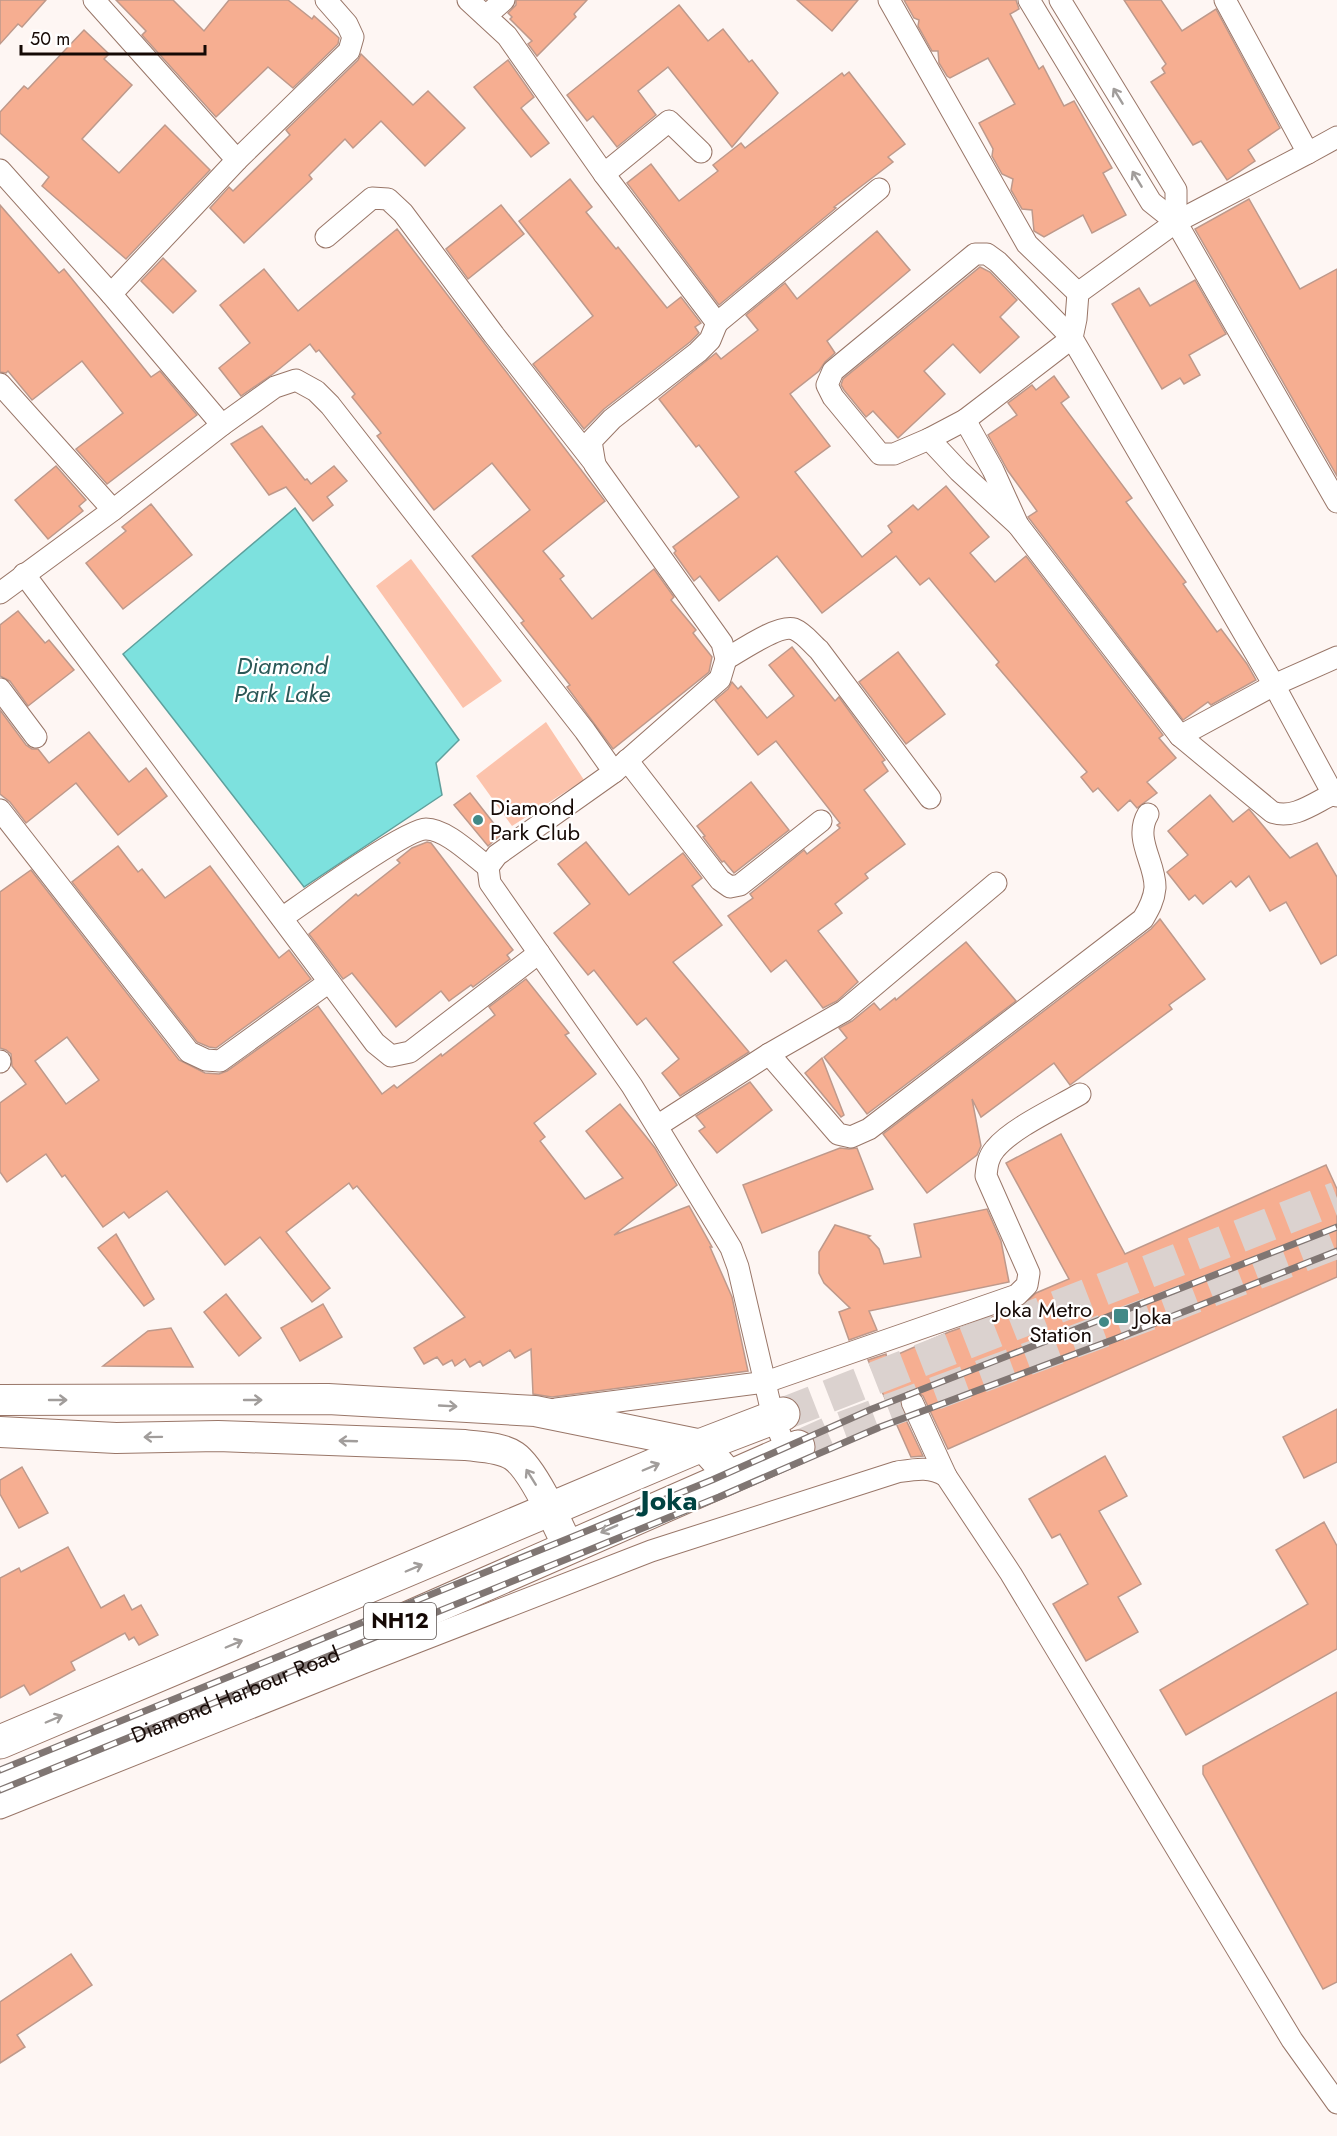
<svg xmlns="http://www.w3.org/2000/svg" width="1337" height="2136" font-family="Jost,sans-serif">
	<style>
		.park { fill: #fcc3ac }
		.water { fill: #7de1de; stroke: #5ea09d; stroke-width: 1.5 }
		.building { fill: #f6ae91; stroke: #be998b; stroke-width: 1.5; fill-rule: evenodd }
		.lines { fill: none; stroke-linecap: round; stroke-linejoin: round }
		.trunk-tunnel { stroke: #dbd2cf; stroke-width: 33; stroke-dasharray: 33 16; stroke-linecap: butt }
		.minor-casing { stroke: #997668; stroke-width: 23 }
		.secondary-casing { stroke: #997668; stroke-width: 32 }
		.trunk-casing { stroke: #997668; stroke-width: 35 }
		.minor { stroke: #fff; stroke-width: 21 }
		.secondary { stroke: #fff; stroke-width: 30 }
		.trunk { stroke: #fff; stroke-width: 33 }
		.rail-casing { stroke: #807673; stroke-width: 7 }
		.rail { stroke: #fff; stroke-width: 4.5; stroke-dasharray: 14; stroke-linecap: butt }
		.oneway { stroke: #a19d9b }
		.poi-dot { fill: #418987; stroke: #fff; stroke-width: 2 }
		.labels { text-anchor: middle; stroke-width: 4.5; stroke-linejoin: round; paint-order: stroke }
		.shield { fill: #fff; stroke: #5b5350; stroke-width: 1.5 }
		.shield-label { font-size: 21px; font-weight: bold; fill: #150905 }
		.poi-label { font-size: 22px; fill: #150905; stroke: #fff; text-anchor: start }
		.street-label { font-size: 22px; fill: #150905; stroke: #fff }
		.water-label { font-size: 24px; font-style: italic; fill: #2b5857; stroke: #fff }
		.district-label { font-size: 28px; font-weight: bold; fill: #004342; stroke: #fff }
	</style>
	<rect width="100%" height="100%" fill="#fef6f3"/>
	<!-- park -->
	<g class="park">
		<path d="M411,559L502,681L463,708L376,586Z"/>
		<path d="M546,722L584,780L512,826L476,776Z"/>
	</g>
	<!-- water -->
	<path class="water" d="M295,508L459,740L436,763L442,795L304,887L123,654Z"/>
	<!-- building -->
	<g class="building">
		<path d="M0,0H46L22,27L18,24L0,44Z"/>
		<path d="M116,0H173L204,31L229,0H288L312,19L314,16L339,38L338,44L293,88L268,67L216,117L142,35L146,31Z"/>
		<path d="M516,0H587L574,14L576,17L537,56L528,44L532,41L510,19L512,17L508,13L516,5Z"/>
		<path d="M797,0H858L832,31Z"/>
		<path d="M904,0H1016L1019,9L1010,14L1039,69L1043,66L1064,106L1074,101L1112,168L1103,173L1126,215L1092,233L1083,215L1044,237L1034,231L1032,210L1022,209L1011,190L1013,179L1002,174L992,156L993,149L979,123L1015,104L988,58L950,78L947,76L939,63L938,51H932L918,26L919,20L914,18Z"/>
		<path d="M1124,0H1161L1182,31L1216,9L1280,128L1248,150L1255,161L1227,180L1201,141L1193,145L1151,82L1165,73L1162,68L1166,64Z"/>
		<path d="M679,5L708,41L723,29L749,62L752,60L778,93L732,147L668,67L638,91L656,115L617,147L593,116L587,121L567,95Z"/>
		<path d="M84,30L109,54L104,59L132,85L82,139L119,173L165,125L210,170L126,259L42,186L49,177L0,133V112L24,86L28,89Z"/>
		<path d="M361,54L413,105L428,91L465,128L425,166L381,121L353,148L345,139L309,175L312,179L244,243L210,208L229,187L233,191L290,135L286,130L358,60Z"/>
		<path d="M508,60L534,97L521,108L549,143L531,157L474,87Z"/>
		<path d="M849,72L905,144L888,157L893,162L834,207L836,208L719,305L627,183L651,164L679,201L718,171L713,165L741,143L745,148L842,73L844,76Z"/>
		<path d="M570,179L592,207L586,212L616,249L618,247L667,308L681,297L701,323L695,327L699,333L690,342L604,409L584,429L533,364L593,316L519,221Z"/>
		<path d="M1249,199L1300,289L1337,269V476L1195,229Z"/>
		<path d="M0,205L59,273L64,269L151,377L160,371L197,415L107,484L76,449L123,413L82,361L32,400L8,371L6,373L0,372Z"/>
		<path d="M501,205L524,234L468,279L446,249Z"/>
		<path d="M397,229L605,501L543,551L564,576L560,579L592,619L654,569L674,597L671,600L696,630L693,633L712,657L709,672L613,749L567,687L570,685L521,623L524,621L472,556L530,510L492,463L434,510L377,436L381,433L352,397L355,394L319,350L316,352L310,344L273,374L241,396L219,368L250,343L220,305L264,269L298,311Z"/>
		<path d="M877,231L910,270L827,341L835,353L825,362L819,371L790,394L830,446L795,472L862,557L892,532L888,526L913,505L918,510L946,486L989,537L970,553L995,582L1026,556L1163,735L1159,738L1176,758L1147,782L1157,793L1137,808L1130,800L1118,811L1098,788L1093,792L1081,777L1087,772L996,665L999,662L929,578L920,585L896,556L822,613L777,556L719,601L700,576L694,581L674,553L676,551L673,547L739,497L699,445L696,447L659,399L716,353L721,359L758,330L746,315L785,283L797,299Z"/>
		<path d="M163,258L196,291L173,313L141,281Z"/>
		<path d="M980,267L990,272L1017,300L1000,317L1019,337L980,373L953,344L924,371L945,394L898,438L873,411L866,417L844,390L841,385L843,379Z"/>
		<path d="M1195,280L1226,334L1189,355L1200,375L1184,384L1180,378L1162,389L1112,304L1139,288L1150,306Z"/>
		<path d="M1054,376L1069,397L1061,403L1132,498L1126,502L1186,582L1183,584L1217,632L1221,629L1247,664L1256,680L1211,705L1208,702L1183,720L1028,517L1037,511L1008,471L988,435L1017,415L1008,403L1032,385L1036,390Z"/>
		<path d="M262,426L305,480L307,479L311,484L334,466L347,481L327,497L333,505L313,521L286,487L269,495L231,444Z"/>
		<path d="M56,466L86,500L79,506L83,511L48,539L15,500Z"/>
		<path d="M151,504L192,555L123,609L86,563L126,531L122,527Z"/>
		<path d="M18,611L45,643L49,640L74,670L28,706L10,681L0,676V625Z"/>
		<path d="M792,647L835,701L839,697L885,760L882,762L888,771L864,790L905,844L865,874L868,878L835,904L842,913L818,931L858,982L837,1001L823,1008L786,960L771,972L728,916L753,898L750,894L804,850L807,854L840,828L837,825L840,823L776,741L758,755L715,700L728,689L732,682L738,689L741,686L767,718L794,696L769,665Z"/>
		<path d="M898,652L945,714L906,744L859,682Z"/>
		<path d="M0,710L26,745L32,749H38L49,763L89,732L129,782L146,768L167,796L118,835L76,783L26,823L10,802L0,794Z"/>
		<path d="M751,782L789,830L734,873L724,861L722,862L703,837L705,836L697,826Z"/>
		<path d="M470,793L502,834L488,846L454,805Z"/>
		<path d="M1210,795L1233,822L1249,809L1290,858L1317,843L1337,877V955L1321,964L1286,902L1270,911L1249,876L1236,887L1231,881L1203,904L1195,895L1189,900L1167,872L1188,855L1168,831Z"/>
		<path d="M427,842L431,843L513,950L507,955L510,959L473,987L471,985L449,1001L441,991L396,1027L352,973L343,979L309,934L356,894L358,896L400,863L397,860L412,848Z"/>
		<path d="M586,842L629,895L683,853L702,878L692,886L722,925L673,962L749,1052L680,1096L662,1073L679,1059L646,1018L637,1025L594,970L588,975L554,933L590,904L558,864Z"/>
		<path d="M118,846L138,872L142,869L165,898L210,866L279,958L289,950L311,979L216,1048L209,1047L197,1042L72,882Z"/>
		<path d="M31,870L179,1060L205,1073L219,1074L227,1071L318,1006L382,1094L394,1085L397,1088L441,1054L442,1056L495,1015L489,1007L526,979L569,1033L565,1035L596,1074L534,1123L545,1137L540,1141L585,1199L623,1178L586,1131L620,1104L655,1148L677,1185L614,1235L689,1206L712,1247H710L732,1297L748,1371L552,1397L533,1394L531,1349L515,1358L510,1350L483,1366L480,1361L470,1367L465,1359L455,1366L452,1360L443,1365L437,1357L424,1364L414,1348L465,1317L357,1186L353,1189L349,1183L286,1232L330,1288L312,1302L260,1237L225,1265L167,1191L129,1218L124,1212L103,1227L65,1175L62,1177L46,1154L7,1182L0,1172V1103L26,1084L12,1066L11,1054L6,1050L0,1048V892ZM67,1037L99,1080L66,1104L35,1061Z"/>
		<path d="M1160,919L1205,979L1169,1005L1172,1009L1070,1085L1054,1063L981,1117L972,1099L981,1146L977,1155L927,1193L883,1134L1151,929Z"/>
		<path d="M966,942L1016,1001L867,1114L824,1057L847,1038L839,1028L852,1021L874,1003L880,1010L895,998L896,1000Z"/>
		<path d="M822,1058L844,1115L841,1117L805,1073Z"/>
		<path d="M750,1082L772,1110L717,1153L699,1131L705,1127L696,1116Z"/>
		<path d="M1061,1134L1125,1254L1326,1165L1337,1189V1277L948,1449L923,1396L914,1389L907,1390L901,1395L900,1407L923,1456L911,1457L868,1360L886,1354L887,1359L949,1332L1021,1307L1036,1293L1069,1279L1006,1163Z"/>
		<path d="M840,1148L849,1149L857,1148L873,1189L762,1233L743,1185Z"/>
		<path d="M987,1209L1001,1241L1009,1282L869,1311L877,1330L849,1340L839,1312L850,1308L824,1283L819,1273V1252L835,1225L870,1236L868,1237L879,1249L884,1264L921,1257L914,1224Z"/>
		<path d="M116,1234L154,1299L144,1306L98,1248Z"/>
		<path d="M226,1294L261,1338L239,1356L204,1312Z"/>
		<path d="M323,1304L342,1337L300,1361L281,1328Z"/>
		<path d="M171,1328L193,1367L103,1366L148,1331Z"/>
		<path d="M1337,1409V1462L1304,1478L1283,1437Z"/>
		<path d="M1105,1456L1127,1496L1099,1511L1141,1584L1118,1597L1138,1632L1086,1661L1053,1604L1088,1584L1060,1534L1052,1538L1029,1499Z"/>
		<path d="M22,1467L48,1513L19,1528L0,1494V1480Z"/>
		<path d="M1324,1522L1337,1546V1649L1186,1735L1160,1690L1308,1604L1276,1550Z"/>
		<path d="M68,1547L101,1608L124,1595L132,1610L141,1605L158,1635L139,1645L134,1637L129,1640L125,1633L71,1662L75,1670L30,1695L24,1685L0,1698V1578L19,1568L21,1572Z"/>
		<path d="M1337,1692V1982L1323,1989L1203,1774V1766Z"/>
		<path d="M71,1954L92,1985L17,2035L25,2047L0,2063V2002Z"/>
	</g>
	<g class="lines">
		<!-- trunk-tunnel -->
		<g class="trunk-tunnel">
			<path d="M783,1414L1337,1198"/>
			<path d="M798,1447L834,1431L1173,1305L1337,1242"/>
		</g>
		<defs>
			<g id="minor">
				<path d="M94,0L237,160L111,294"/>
				<path d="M468,0L507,36L604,174L717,323L710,340L698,352L612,419L591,441L595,465L722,643L726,659L720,679L614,772"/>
				<path d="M889,0L1027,244L1078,293"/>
				<path d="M1029,0L1151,202L1176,222"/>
				<path d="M1060,0L1176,190V222"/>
				<path d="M1225,0L1308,153L1176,222L1337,502"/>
				<path d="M486,16L504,0"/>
				<path d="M1308,153L1337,137"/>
				<path d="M237,160L349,51L353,37L347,24L326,0"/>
				<path d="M0,170L111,294L222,425"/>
				<path d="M604,174L669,121L701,152"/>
				<path d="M326,237L372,198L388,199L403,213L494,335L595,464"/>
				<path d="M717,323L879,189"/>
				<path d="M0,384L113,510"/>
				<path d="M965,420L993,470L1018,525L1180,736L1272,812C1293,820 1314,803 1333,794L1337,796"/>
				<path d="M929,439L965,420L1072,338L1076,319L1078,293L1176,222"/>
				<path d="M1018,525L959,471L929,439L894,454H880L833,397L827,385L833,371L975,254H987L998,262L1072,338L1274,685L1333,794"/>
				<path d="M24,574L375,1043L391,1056L410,1052L539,953"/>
				<path d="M0,593L113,510L222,425L275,387L296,380L316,391L330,405L585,731L614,772L497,855L488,867L490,883L632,1086L731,1248L738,1267L773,1417L787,1451"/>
				<path d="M726,659C740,651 779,624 794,629C804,633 811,643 819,650L930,798"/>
				<path d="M0,689L36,737"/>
				<path d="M1180,736L1274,685L1337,657"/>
				<path d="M627,760L720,880L730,887L740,885L821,821"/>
				<path d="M0,810L189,1052L206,1060L220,1061L329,982"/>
				<path d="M282,918C305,902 406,829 426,829C446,829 472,855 488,867"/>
				<path d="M769,1054L838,1134L851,1137L869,1129L1143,919C1149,909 1154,900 1155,888C1156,863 1133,839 1148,814"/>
				<path d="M0,1061V1062"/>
				<path d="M657,1126L769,1054L844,1011L996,883"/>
				<path d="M912,1402L946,1476"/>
				<path d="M556,1409L766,1382L1017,1295L1027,1285L1029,1273L986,1176C987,1166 988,1157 995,1149C1012,1128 1056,1108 1080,1094"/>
				<path d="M0,1808L363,1663L651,1551L897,1472C916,1469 930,1466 946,1476L1011,1574L1292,2040L1337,2103"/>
			</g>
			<g id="secondary">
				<path d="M0,1400L328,1399L535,1411L702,1445L730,1476"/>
				<path d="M0,1432L116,1438L218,1436L465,1445C480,1447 501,1447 514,1456C533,1469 558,1525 568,1547"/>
			</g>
			<g id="trunk">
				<path d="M0,1742L702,1445L783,1414"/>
				<path d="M0,1789L265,1681L798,1447"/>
			</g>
		</defs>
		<!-- minor casing -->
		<use href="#minor" class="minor-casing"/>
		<!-- secondary casing -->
		<use href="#secondary" class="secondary-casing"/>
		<!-- trunk casing -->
		<use href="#trunk" class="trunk-casing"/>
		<!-- minor -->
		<use href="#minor" class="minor"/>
		<!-- secondary -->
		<use href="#secondary" class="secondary"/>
		<!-- trunk -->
		<use href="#trunk" class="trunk"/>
		<defs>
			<g id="rail">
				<path d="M0,1770L712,1480L872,1409L1337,1227"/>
				<path id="s1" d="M0,1790L719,1497L880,1427L1115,1339L1337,1251"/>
			</g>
		</defs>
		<!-- rail casing -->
		<use href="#rail" class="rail-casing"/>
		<!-- rail -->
		<use href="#rail" class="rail"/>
	</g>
	<!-- one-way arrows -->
	<defs><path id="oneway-shaft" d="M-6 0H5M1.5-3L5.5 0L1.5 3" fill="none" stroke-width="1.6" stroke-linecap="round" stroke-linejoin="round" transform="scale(1.5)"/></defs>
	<g class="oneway">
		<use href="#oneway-shaft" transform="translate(1118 96) rotate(-121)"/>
		<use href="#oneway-shaft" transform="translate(1137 179) rotate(-121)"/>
		<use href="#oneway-shaft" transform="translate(58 1400)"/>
		<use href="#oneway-shaft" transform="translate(253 1400)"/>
		<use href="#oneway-shaft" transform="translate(448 1406) rotate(3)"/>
		<use href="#oneway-shaft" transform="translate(153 1437) rotate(179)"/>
		<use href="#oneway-shaft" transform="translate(348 1441) rotate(-178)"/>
		<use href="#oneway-shaft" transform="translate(651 1467) rotate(-23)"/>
		<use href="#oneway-shaft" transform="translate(531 1477) rotate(-122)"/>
		<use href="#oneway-shaft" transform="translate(609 1529) rotate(156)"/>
		<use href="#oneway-shaft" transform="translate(414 1568) rotate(-23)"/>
		<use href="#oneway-shaft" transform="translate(234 1644) rotate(-23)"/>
		<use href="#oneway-shaft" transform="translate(54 1719) rotate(-23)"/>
	</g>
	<!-- markers -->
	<g class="poi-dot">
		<circle cx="478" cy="820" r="6"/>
		<rect x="1113" y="1308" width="16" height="16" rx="3"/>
		<circle cx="1104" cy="1322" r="6"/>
	</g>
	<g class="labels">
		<!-- shield labels -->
		<rect class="shield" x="364" y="1603" width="72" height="36" rx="4.5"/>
		<g class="shield-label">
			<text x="400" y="1628">NH12</text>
		</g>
		<!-- poi labels -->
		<g class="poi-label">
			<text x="490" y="815">Diamond<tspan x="490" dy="25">Park Club</tspan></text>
			<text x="1092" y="1317" text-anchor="end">Joka Metro<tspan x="1092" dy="25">Station</tspan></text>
			<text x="1134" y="1324">Joka</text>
		</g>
		<!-- street labels -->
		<g class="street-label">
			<text dy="8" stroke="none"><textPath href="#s1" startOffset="254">Diamond Harbour Road</textPath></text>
		</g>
		<!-- water labels -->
		<g class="water-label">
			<text x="282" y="674">Diamond<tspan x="282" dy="28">Park Lake</tspan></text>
		</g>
		<!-- district labels -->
		<g class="district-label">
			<text x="669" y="1510">Joka</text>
		</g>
	</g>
	<!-- scale -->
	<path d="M21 45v9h184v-9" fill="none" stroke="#150905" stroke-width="3"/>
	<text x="30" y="45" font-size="18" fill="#150905" stroke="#ffffff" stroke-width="4.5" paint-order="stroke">50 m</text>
</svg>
